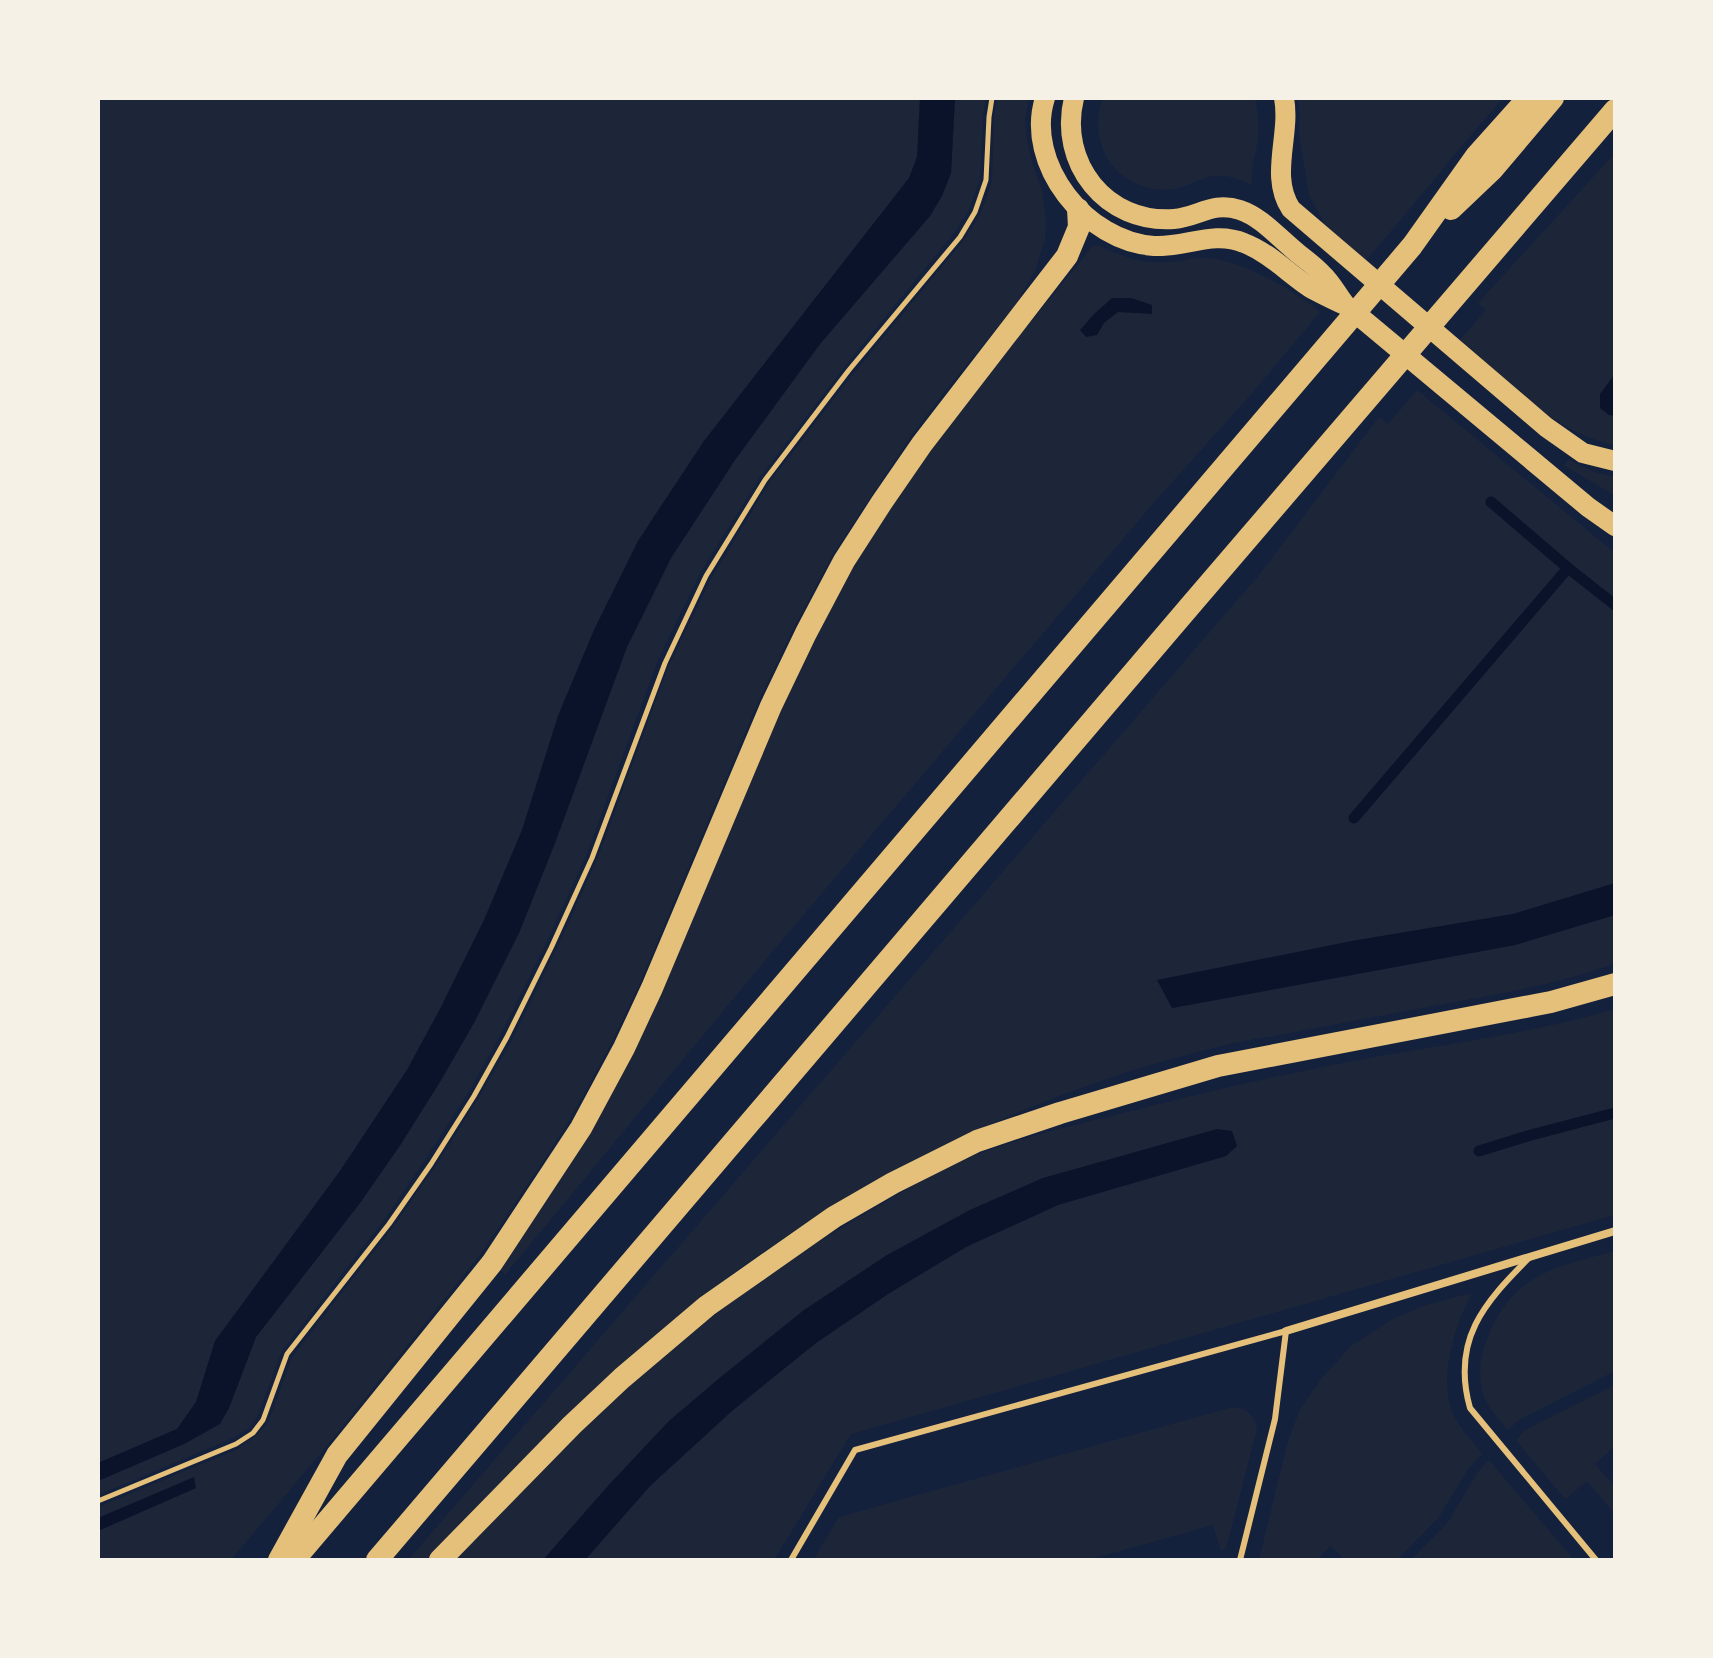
<svg xmlns="http://www.w3.org/2000/svg" width="1713" height="1658" font-family="'DM Sans',sans-serif">
	<style>
		.green { fill: #1d2539 }
		.water { fill: #0b132b }
		.lines { fill: none; stroke-linecap: round; stroke-linejoin: round }
		.stream { stroke: #0b132b; stroke-width: 11 }
		.path { stroke: #e5c07b; stroke-width: 5 }
		.service { stroke: #e5c07b; stroke-width: 6 }
		.minor { stroke: #e5c07b; stroke-width: 8 }
		.primary { stroke: #e5c07b; stroke-width: 20 }
		.trunk { stroke: #e5c07b; stroke-width: 22 }
	</style>
	<rect width="100%" height="100%" fill="#14213d"/>
	<!-- green -->
	<g class="green">
		<path d="M98,98H920L917,157L909,178L704,441L638,541L594,630L558,716L522,830L484,920L440,1009L407,1070L340,1171L215,1341L196,1402L177,1429L98,1463Z"/>
		<path d="M955,98H986L983,116L980,179L969,210L954,233L845,366L760,477L700,573L658,660L586,856L545,945L501,1034L468,1093L425,1160L384,1220L282,1351L257,1417L249,1428L233,1438L98,1495V1481L184,1444L229,1408L256,1337L360,1203L401,1144L475,1021L519,933L555,843L627,647L671,558L735,460L820,344L930,216L942,196L951,173Z"/>
		<path d="M997,98H1029L1025,121L1027,139L1031,159L1042,190L1046,222L1045,239L1035,271L1014,307L946,390L911,436L833,554L794,627L759,700L640,983L612,1042L569,1121L548,1154L480,1255L327,1446L231,1560H98V1531L195,1488L194,1478L98,1518V1507L238,1449L256,1436L268,1423L292,1357L393,1227L435,1167L478,1099L512,1040L556,950L597,860L669,665L711,579L769,483L854,373L964,240L980,215L992,182L994,117Z"/>
		<path d="M1103,98H1255C1258,112 1259,124 1258,138C1256,155 1250,169 1252,186C1239,177 1221,173 1205,178C1197,180 1190,185 1182,187C1152,196 1117,181 1104,152C1097,135 1096,115 1103,98Z"/>
		<path d="M1298,98H1503C1456,151 1412,208 1365,261L1326,227L1309,195L1299,134L1300,113Z"/>
		<path d="M1615,153V374L1600,394L1609,415L1615,416V445C1553,433 1506,380 1460,340L1486,310L1478,303Z"/>
		<path d="M1098,245C1120,256 1145,265 1171,262C1183,261 1195,257 1208,258C1241,260 1296,291 1320,312L1254,391L1158,498L772,952L505,1275L500,1269L543,1206L590,1133L662,993L781,710L816,638L854,566L891,508L931,450L1015,341L1093,246Z"/>
		<path d="M1417,390L1615,553V883L1513,914L1352,941L1158,980L1173,1008L1515,945L1615,915V963C1564,983 1509,992 1455,1002C1401,1012 1348,1022 1294,1032C1267,1038 1239,1041 1213,1048C998,1101 796,1209 631,1356C559,1420 494,1491 427,1560H408L1259,575L1379,417L1388,424Z"/>
		<path d="M1569,460L1595,472L1615,477V496L1564,465Z"/>
		<path d="M1615,1009V1215L851,1434L774,1560H585L650,1486L733,1410L816,1343L888,1294L966,1247L1058,1205L1226,1156L1237,1146L1043,1178L970,1210L888,1255L722,1376L669,1421L607,1487L543,1560H454C513,1500 570,1438 633,1382C708,1316 789,1257 875,1208C909,1188 944,1167 981,1153C1029,1135 1079,1124 1128,1112C1210,1091 1292,1072 1374,1057C1455,1043 1536,1032 1615,1009Z"/>
		<path d="M1615,1251V1371L1519,1420L1508,1430C1498,1418 1485,1405 1482,1389C1473,1354 1499,1301 1529,1282C1554,1265 1586,1259 1615,1251Z"/>
		<path d="M1472,1294C1454,1324 1436,1387 1456,1419C1463,1432 1474,1443 1482,1454L1469,1468L1439,1517L1397,1560H1345L1330,1546L1317,1560H1259L1287,1445L1299,1411L1321,1379L1351,1346L1393,1319L1423,1306L1463,1295Z"/>
		<path d="M1615,1385V1446L1595,1464L1615,1487V1514L1587,1481L1567,1498H1564L1516,1440L1525,1430Z"/>
		<path d="M1233,1407C1247,1409 1255,1414 1257,1429L1226,1549L1221,1551L1213,1525L1088,1560H813L839,1517Z"/>
		<path d="M1489,1460L1574,1560H1411L1448,1522L1477,1473Z"/>
	</g>
	<!-- water -->
	<g class="water">
		<path d="M920,98H955L951,173L942,196L930,216L820,344L735,460L671,558L627,647L555,843L519,933L475,1021L443,1077L401,1144L360,1203L256,1337L229,1408L220,1424L184,1444L98,1481V1463L177,1429L196,1402L215,1341L340,1171L407,1070L440,1009L484,920L522,830L558,716L594,630L638,541L704,441L909,178L917,157Z"/>
		<path d="M1112,298H1131L1152,305V314L1118,312L1104,323L1097,335L1086,337L1080,330L1094,314Z"/>
		<path d="M1615,374V416L1609,415L1600,408V394Z"/>
		<path d="M1615,883V915L1515,945L1172,1008L1157,980L1352,941L1513,914Z"/>
		<path d="M1217,1129L1232,1131L1237,1146L1226,1156L1058,1205L966,1247L888,1294L816,1343L733,1410L650,1486L585,1560H543L607,1487L669,1421L722,1376L804,1310L887,1255L970,1210L1043,1178Z"/>
		<path d="M194,1477L196,1488L98,1531V1518Z"/>
	</g>
	<g class="lines">
		<!-- stream -->
		<g class="stream">
			<path d="M1491,502L1568,568L1615,605"/>
			<path d="M1354,818L1568,568"/>
			<path d="M1479,1151L1531,1135L1615,1113"/>
		</g>
		<!-- path -->
		<path class="path" d="M98,1501L236,1444L253,1433L263,1420L287,1354L389,1224L431,1164L474,1096L507,1037L551,948L592,858L665,663L706,576L765,480L849,370L960,237L975,212L986,180L989,117L992,98"/>
		<!-- service -->
		<g class="service">
			<path d="M1529,1258C1484,1303 1451,1340 1470,1408L1596,1560"/>
			<path d="M791,1560L855,1450L1286,1331L1275,1419L1240,1560"/>
		</g>
		<!-- minor -->
		<path class="minor" d="M1286,1331L1615,1231"/>
		<!-- primary -->
		<g class="primary">
			<path d="M1045,98C1024,164 1087,242 1154,246C1185,248 1213,230 1244,243C1268,252 1287,272 1309,287C1321,294 1334,300 1347,306L1588,507L1615,526"/>
			<path d="M1074,98C1058,163 1106,224 1174,219C1199,217 1212,201 1240,210C1261,217 1277,236 1294,250C1303,258 1314,265 1322,274C1331,282 1337,294 1344,303"/>
			<path d="M1284,98C1291,135 1269,176 1291,209L1546,427L1583,453L1615,461"/>
		</g>
		<!-- trunk -->
		<g class="trunk">
			<path d="M1451,209L1493,169L1553,98"/>
			<path d="M279,1560L337,1455L492,1263L581,1128L624,1048L652,988L771,706L806,633L844,561L882,502L922,444L1067,256L1079,227L1078,209"/>
			<path d="M294,1560L1412,246L1476,156L1528,98"/>
			<path d="M377,1560L1190,606L1615,110"/>
			<path d="M440,1560L572,1425L622,1378L707,1306L834,1217L893,1183L977,1141L1060,1113L1218,1066L1551,1002L1615,984"/>
		</g>
	</g>
	<!-- border -->
	<rect width="1713" height="1658" fill="none" stroke="#f6f1e7" stroke-width="200"/>
</svg>
